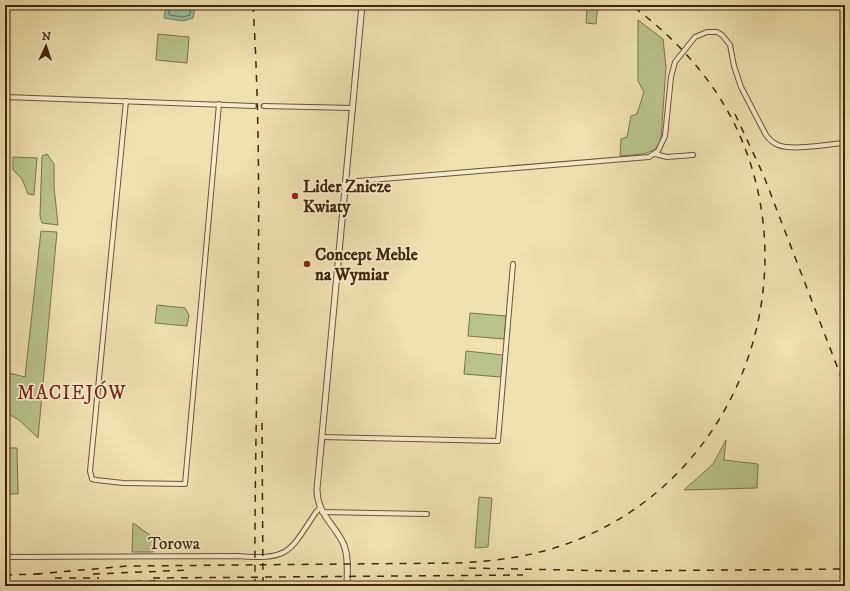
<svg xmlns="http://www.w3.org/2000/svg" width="850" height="591" font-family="'IM FELL DW Pica',serif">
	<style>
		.green { fill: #b8c38c; stroke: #7d744c }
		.water { fill: #9bbea5; stroke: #778168 }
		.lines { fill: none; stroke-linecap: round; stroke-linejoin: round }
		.shore { stroke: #6e7258; stroke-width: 1 }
		.minor-tunnel { stroke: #ccbb8f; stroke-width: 4; stroke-dasharray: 4 2; stroke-linecap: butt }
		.minor-casing { stroke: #6d5435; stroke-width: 6 }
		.tertiary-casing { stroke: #6d5435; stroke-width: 7 }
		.minor { stroke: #f5eccc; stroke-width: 4 }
		.tertiary { stroke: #f5eccc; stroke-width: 5 }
		.rail { stroke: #42250c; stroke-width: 1.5; stroke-dasharray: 7 7; stroke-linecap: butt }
		.poi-dot { fill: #8f2418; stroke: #f5eccc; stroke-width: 1.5 }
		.labels { text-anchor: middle; stroke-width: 3.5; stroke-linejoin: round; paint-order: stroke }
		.poi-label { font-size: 17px; font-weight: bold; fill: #42250c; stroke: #f5eccc; text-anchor: start }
		.street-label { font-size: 17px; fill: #42250c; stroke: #f5eccc }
		.quarter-label { font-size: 19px; letter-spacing: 1px; fill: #7a1f14; stroke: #f5eccc }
	</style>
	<rect width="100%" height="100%" fill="#efe1b0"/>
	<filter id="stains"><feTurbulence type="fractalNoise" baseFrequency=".005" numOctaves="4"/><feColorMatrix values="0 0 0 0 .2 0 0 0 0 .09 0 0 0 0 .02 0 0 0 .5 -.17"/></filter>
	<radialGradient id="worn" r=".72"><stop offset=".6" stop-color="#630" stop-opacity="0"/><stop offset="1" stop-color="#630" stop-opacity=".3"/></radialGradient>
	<!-- green -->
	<g class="green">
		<path d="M589,5H598L596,24L586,23L587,8Z"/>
		<path d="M638,20L663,39L666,67L661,139C656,157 635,154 620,156L621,139L627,137L631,116L637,114L644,92L638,81Z"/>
		<path d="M158,34L189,37L187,63L156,60Z"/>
		<path d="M47,154L54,164V187L58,225L42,223L40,216L42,156Z"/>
		<path d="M13,157L37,158L34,195L28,194L22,179L13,170Z"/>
		<path d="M41,231L57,232L38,438L19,420L5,412V372L25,377Z"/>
		<path d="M157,305L185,308L189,315L187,326L155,323Z"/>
		<path d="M470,313L506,316L504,339L468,336Z"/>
		<path d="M466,351L503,355L501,377L464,374Z"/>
		<path d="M726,440L724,460L758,464L757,488L684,490L713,464Z"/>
		<path d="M5,448H17L18,494H5Z"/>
		<path d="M479,497L492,498L488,547L475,548Z"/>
		<path d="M133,523L154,538L153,552H132Z"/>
	</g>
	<!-- water -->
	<path class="water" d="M166,5H193L195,9L193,18L183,21L164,18Z"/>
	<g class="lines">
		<!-- shore -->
		<path class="shore" d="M169,5V15L183,17L190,15V5"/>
		<!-- minor-tunnel -->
		<path class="minor-tunnel" d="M254,106H264"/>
		<defs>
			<g id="minor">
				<path d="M5,97L254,106"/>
				<path d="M126,101L90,471L92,479L96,480L123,483L185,484L219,104"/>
				<path d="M264,106L353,108"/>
				<path d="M655,154L667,157L693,155"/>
				<path d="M346,182L649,157L658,151L665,136L671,77L675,62L695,37L707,32H717L722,35L730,45L734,66L741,87L766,135C769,139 773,143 778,145C793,151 828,144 845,143"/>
				<path d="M322,437L498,441L513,264"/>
				<path d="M322,512L427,514"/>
				<path d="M5,557L238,556C289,560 289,553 316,512L320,508"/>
			</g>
			<path id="tertiary" d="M347,586C347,573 349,558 344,545C335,524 317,515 317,489L362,5"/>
		</defs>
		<!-- minor casing -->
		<use href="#minor" class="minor-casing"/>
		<!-- tertiary casing -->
		<use href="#tertiary" class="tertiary-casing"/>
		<!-- minor -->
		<use href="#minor" class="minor"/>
		<!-- tertiary -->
		<use href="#tertiary" class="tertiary"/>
		<!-- rail -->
		<g class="rail">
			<path d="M253,5C265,198 254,392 255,586"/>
			<path d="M735,114L763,174L845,387"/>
			<path d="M262,423L263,586"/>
			<path d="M469,568L616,571L845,569"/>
			<path d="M36,574L128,566L458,563C501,561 543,555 584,537C741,470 809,278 735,125C711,76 674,37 631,5"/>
			<path d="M93,574L189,570"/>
			<path d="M5,575L41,574"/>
			<path d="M55,578H99"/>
			<path d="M153,578L523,575"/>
			<path d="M459,581L509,586"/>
			<path d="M5,582H61"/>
			<path d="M93,582L159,581"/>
			<path d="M154,585H232"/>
			<path d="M56,586L100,585"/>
		</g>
	</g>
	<!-- markers -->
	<g class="poi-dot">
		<circle cx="295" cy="196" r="4"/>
		<circle cx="307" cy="264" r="4"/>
	</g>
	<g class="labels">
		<!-- poi labels -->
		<g class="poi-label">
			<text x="303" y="192">Lider Znicze<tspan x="303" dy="20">Kwiaty</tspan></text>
			<text x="315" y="260">Concept Meble<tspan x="315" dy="20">na Wymiar</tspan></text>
		</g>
		<!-- street labels -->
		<g class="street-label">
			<text x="174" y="549">Torowa</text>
		</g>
		<!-- quarter labels -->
		<g class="quarter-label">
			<text x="72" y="399">MACIEJÓW</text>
		</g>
	</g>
	<!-- margin -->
	<rect width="850" height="591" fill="none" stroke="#efe1b0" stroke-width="20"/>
	<rect x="6" y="6" width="838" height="579" fill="none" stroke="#42250c" stroke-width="2"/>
	<rect x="10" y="10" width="830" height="571" fill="none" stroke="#42250c"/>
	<!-- north arrow -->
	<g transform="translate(46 46) rotate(3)" stroke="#f5eccc" stroke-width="3" paint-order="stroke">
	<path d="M0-3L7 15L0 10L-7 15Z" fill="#42250c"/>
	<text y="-6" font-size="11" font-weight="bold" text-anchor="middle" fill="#42250c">N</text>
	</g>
	<rect width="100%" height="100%" filter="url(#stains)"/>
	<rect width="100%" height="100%" fill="url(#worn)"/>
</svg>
